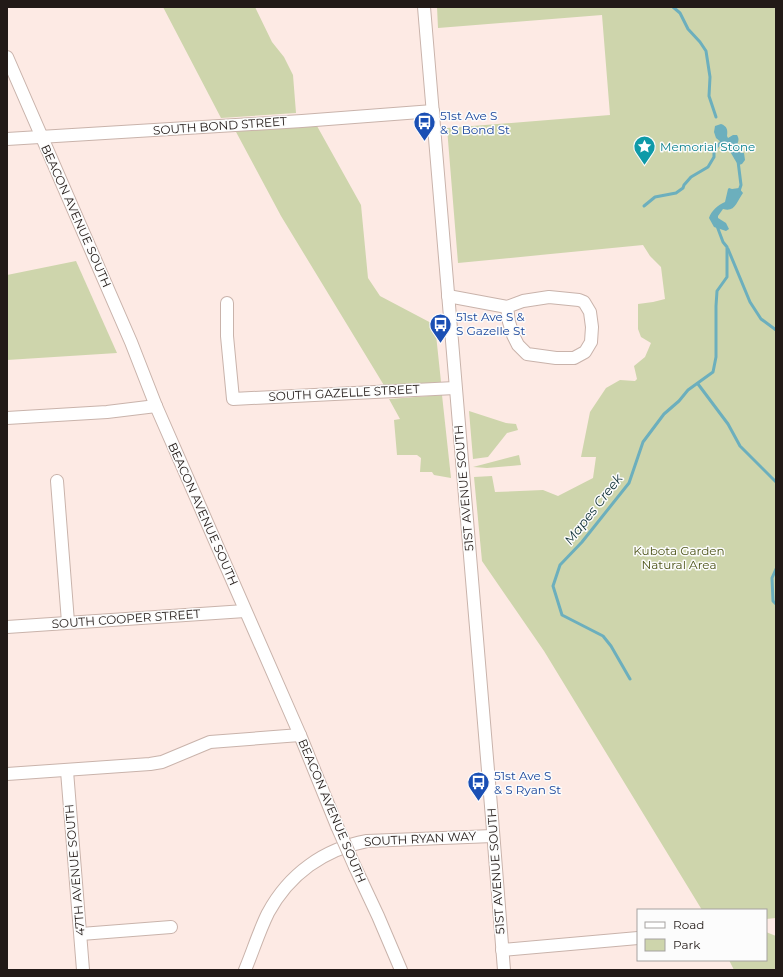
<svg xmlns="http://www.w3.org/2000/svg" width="783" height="977" font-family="Montserrat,sans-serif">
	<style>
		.green { fill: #ced5ac }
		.water { fill: #6cafbd }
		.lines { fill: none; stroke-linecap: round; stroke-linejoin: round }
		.stream { stroke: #6cafbd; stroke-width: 3 }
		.minor-casing { stroke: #c9b3ab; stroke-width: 14 }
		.minor { stroke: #fff; stroke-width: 12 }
		.minor-bridge-casing { stroke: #c9b3ab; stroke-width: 14; stroke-linecap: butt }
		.minor-bridge { stroke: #fff; stroke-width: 12 }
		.labels { text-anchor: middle; stroke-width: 3; stroke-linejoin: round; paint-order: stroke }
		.transit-label { font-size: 12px; fill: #164399; stroke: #fcfcfc; text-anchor: start }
		.street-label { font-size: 12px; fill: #221a17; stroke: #fcfcfc }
		.culture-label { font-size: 12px; fill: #0d838f; stroke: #fcfcfc; text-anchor: start }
		.park-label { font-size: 12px; fill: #4e551a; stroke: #fcfcfc }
		.water-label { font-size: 13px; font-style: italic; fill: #0d2f36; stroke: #fcfcfc }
	</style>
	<rect width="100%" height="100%" fill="#fdeae4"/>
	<!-- green -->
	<g class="green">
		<path d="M163,7H255L272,42L284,57L293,75L296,113L221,118Z"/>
		<path d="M437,7H776V918L766,919V910H702L544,651L482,561L474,477L492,476L495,492L543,490L558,496L593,478L596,457H581L590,412L606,388L620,380L635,381L637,379L634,366L645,357L651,343L641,337L638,329V304L653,302L665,299L661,267L650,256L643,245L458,263L447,128L610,115L602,15L438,28Z"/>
		<path d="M317,126L361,205L368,278L380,296L435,325L441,382L385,387L281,216L235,130Z"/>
		<path d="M76,261L117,353L7,360V275Z"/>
		<path d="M442,395L451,478L434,475L432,472H420L421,458L417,455H397L394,420L400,419L389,399Z"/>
		<path d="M469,411L506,423L516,424L518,430L507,433L488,457L473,459Z"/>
		<path d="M519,455L521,465L487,468L473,467Z"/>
		<path d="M766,932L776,936V970H734L729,960H766Z"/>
	</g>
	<!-- water -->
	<g class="water">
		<path d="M721,124C727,126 728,130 727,136L728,138L733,135H737C740,140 738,142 736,147L739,152L744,153L745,160L742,164L739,165C735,162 731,151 726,146C723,143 719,141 716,138L714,132L715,126Z"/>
		<path d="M729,188L732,189L739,188L743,193C737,201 735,213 723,209L718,216V218L726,223L729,229L726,231L714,227L709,218C711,211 718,205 725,202L728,189Z"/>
	</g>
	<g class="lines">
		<!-- stream -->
		<g class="stream">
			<path d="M673,7L680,13L688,29L700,42L706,51L710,77L709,96L716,117"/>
			<path d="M738,161L741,185L739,191"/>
			<path d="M644,206L655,197L676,193L683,188L684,185L691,177L708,167L714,157V150L724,139"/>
			<path d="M728,249L750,302L761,319L776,330"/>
			<path d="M698,384L728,424L740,446L776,482"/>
			<path d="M776,569L772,578L773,601L776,604"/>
			<path d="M630,679L611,646L603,636L562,615L553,586L560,565L582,542L629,483L643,442L664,414L679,401L688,390L713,372L716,357V306L717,291L727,277V247L723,242L717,226"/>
		</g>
		<defs>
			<g id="minor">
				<path d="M424,7L492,818L504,970"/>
				<path d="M7,57L131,342L156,406L300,735L337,826"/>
				<path d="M7,139L302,121L433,111"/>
				<path d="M448,296L507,307L523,301L549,297L579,300L584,302L590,312L592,327L591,342L585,352L574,358H556L527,354L518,345L513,335L509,322L507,307"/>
				<path d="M227,303V336L233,399L455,388"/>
				<path d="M7,418L107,412L156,406"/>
				<path d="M57,481L68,622"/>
				<path d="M7,627L245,611"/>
				<path d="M67,771L83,970"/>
				<path d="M7,774L150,764L162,762L210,742L300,735"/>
				<path d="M355,867L378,916L401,970"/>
				<path d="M81,934L171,927"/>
				<path d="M502,950L638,938"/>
				<path d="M245,970C253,951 259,931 268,913C289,874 324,849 367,841L493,836"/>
			</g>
		</defs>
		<!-- minor casing -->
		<use href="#minor" class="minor-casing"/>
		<!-- minor -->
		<use href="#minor" class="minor"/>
		<defs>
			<path id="minor-bridge" d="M337,826L355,867"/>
		</defs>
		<!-- minor-bridge casing -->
		<use href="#minor-bridge" class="minor-bridge-casing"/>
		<!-- minor-bridge -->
		<use href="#minor-bridge" class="minor-bridge"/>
	</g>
	<!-- icons -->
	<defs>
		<symbol id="bus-pin" viewBox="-11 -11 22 30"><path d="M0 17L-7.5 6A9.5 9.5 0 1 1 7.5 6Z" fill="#1a4fb4" stroke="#fcfcfc"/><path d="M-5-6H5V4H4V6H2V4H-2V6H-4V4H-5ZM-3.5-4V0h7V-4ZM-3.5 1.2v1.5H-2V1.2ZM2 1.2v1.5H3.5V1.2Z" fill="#fff"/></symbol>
		<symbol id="sight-pin" viewBox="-11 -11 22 30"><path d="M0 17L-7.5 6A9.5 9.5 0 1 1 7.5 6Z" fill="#0f9aa8" stroke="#fcfcfc"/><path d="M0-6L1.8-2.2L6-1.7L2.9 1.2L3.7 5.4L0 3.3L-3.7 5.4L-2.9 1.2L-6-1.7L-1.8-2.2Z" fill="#fff"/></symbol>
	</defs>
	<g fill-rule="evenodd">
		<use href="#bus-pin" x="412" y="110" width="25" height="34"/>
		<use href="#sight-pin" x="632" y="134" width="25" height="34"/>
		<use href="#bus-pin" x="428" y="312" width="25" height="34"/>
		<use href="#bus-pin" x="466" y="770" width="25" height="34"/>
	</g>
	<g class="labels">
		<!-- transit labels -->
		<g class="transit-label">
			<text x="440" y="120">51st Ave S<tspan x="440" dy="14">&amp; S Bond St</tspan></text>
			<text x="456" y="321">51st Ave S &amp;<tspan x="456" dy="14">S Gazelle St</tspan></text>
			<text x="494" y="780">51st Ave S<tspan x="494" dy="14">&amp; S Ryan St</tspan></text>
		</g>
		<!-- street labels -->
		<g class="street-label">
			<text transform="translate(220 126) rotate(-4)" y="4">SOUTH BOND STREET</text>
			<text transform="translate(76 216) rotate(66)" y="4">BEACON AVENUE SOUTH</text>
			<text transform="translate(344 393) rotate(-3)" y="4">SOUTH GAZELLE STREET</text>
			<text transform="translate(464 488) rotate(-95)" y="4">51ST AVENUE SOUTH</text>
			<text transform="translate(203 514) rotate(66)" y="4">BEACON AVENUE SOUTH</text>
			<text transform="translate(126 619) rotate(-4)" y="4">SOUTH COOPER STREET</text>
			<text transform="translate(332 811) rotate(67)" y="4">BEACON AVENUE SOUTH</text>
			<text transform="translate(420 839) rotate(-3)" y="4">SOUTH RYAN WAY</text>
			<text transform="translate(75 870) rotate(-95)" y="4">47TH AVENUE SOUTH</text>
			<text transform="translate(496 871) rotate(-94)" y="4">51ST AVENUE SOUTH</text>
		</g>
		<!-- culture labels -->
		<g class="culture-label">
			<text x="660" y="151">Memorial Stone</text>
		</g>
		<!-- park labels -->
		<g class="park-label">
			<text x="679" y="555">Kubota Garden<tspan x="679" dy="14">Natural Area</tspan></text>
		</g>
		<!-- water labels -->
		<g class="water-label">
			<text transform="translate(593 509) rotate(-52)" y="5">Mapes Creek</text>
		</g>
	</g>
	<!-- border -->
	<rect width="783" height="977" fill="none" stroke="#221a17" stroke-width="16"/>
	<!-- legend -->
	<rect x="637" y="909" width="130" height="52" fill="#fcfcfc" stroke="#a5a2a0"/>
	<rect x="645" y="922" width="20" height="6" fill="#ffffff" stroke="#a5a2a0"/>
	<text x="673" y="929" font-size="12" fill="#221a17">Road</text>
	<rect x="645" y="939" width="20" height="12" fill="#ced5ac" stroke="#a5a2a0"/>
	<text x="673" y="949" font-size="12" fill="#221a17">Park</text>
</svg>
